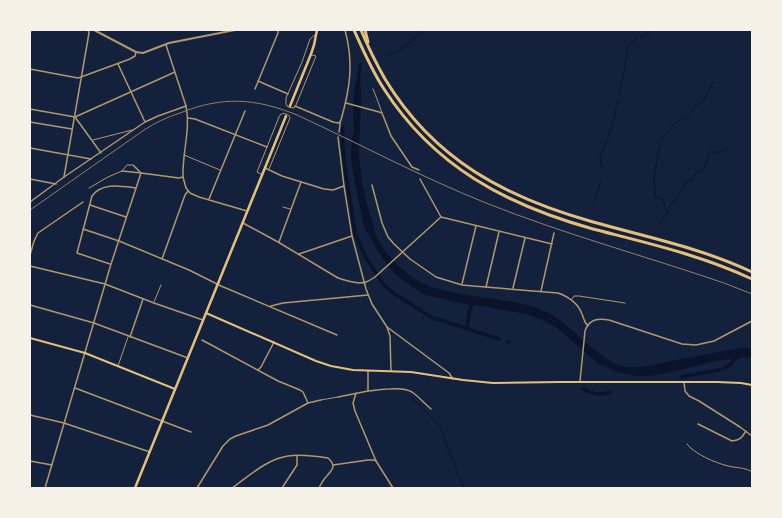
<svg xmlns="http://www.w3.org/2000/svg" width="782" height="518" font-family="Roboto,sans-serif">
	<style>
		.water { fill: #0b132b }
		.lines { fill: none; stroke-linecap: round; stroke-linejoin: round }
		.stream { stroke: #0b132b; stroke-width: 1 }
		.canal { stroke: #0b132b; stroke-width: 3.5 }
		.service { stroke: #b1986c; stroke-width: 1 }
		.pedestrian { stroke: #b1986c; stroke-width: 1 }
		.minor { stroke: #b1986c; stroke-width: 1.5 }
		.tertiary { stroke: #b1986c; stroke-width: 2 }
		.secondary { stroke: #e5c07b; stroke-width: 2 }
		.primary { stroke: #e5c07b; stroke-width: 2.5 }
		.motorway { stroke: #e5c07b; stroke-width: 3 }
		.rail { stroke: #918062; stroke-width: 1 }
	</style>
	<rect width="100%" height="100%" fill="#14213d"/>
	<!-- water -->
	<path class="water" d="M359,63H362L360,81L361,89C361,108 360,127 359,146C359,172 365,199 373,224C374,229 376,236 379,241C390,261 413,282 435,288C471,299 510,297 545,311C572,323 599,363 627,367C640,368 653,365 666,362C681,359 697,356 713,353C727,350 738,348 752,348V357L740,358L737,360L732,359L720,360L659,375L645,376H636L620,373L598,364L557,328L542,320L526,314L474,305L471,308L470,307L469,305L426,295L417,290L401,279L392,271L378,252L364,227L354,179L351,157L352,138L354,130L353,108L355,84L356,83Z"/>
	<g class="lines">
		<!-- stream -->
		<g class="stream">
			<path d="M641,37L648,33L651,30"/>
			<path d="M387,55L397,52L425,30"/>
			<path d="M619,95L625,67L627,47L637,38"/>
			<path d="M690,113L695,106L703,102L713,82"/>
			<path d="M662,139L673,125L685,117"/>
			<path d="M660,144L654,176L655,196L663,200L667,213L662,220"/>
			<path d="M602,169L600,156L611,130L618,101"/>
			<path d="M593,205L601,181"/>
			<path d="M667,213L671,203L675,201L687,181L692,180L696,173L704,169L710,152H718L726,149"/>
			<path d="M410,397L419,404L441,428L448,450L454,461L457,473L464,488"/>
		</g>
		<!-- canal -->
		<g class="canal">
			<path d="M343,127V146L346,174L355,233L358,240L366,258L384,285L392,292L431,317L499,339"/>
			<path d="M467,329L469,312L472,304"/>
			<path d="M508,342H509"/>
			<path d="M681,377L723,369L730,365L736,357"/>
			<path d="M583,389C592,394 600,396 610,392"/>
		</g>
		<!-- service -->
		<g class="service">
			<path d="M312,55L316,56L296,105L294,108L288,107L286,104V98L302,62L310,39L316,34"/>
			<path d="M373,89L377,99L382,113"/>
			<path d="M93,140L132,130"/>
			<path d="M184,155L220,170"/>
			<path d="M261,174L257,172L279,117L281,114C285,113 289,114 290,118L269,169"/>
			<path d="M89,188L108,177L122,171L127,165H132"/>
			<path d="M572,299L574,296H579L625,303"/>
			<path d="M154,302L161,285"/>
			<path d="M118,366L128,337"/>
			<path d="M321,400L338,397"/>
			<path d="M687,444C694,454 716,463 728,466C736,468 745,467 752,472"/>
		</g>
		<!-- pedestrian -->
		<path class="pedestrian" d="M283,207L290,209"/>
		<!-- minor -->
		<g class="minor">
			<path d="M30,34L31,30"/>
			<path d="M166,45L186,106C191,129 182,153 183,177"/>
			<path d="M118,64L145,122"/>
			<path d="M30,69L78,78L81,77L130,59L135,56L136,52"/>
			<path d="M258,81L288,94"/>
			<path d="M255,89L278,33V30"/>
			<path d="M346,103L379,112L382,113L391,136L412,167L419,170"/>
			<path d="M295,106L333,122L338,123L340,122"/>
			<path d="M30,109L75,117L175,72"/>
			<path d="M75,117L101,153"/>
			<path d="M188,118L195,119L267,147"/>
			<path d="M30,122L72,129"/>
			<path d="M339,132L340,125V122L341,120C350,88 354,63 345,30"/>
			<path d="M338,137L344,186L352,236L366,289L372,304L387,327L449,373L453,379"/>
			<path d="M30,148L91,159"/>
			<path d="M133,165L141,173L179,178L183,177L186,188L190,193L199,197L247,211"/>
			<path d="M265,168L282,176L324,189L333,190L344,186"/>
			<path d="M64,177L89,33L88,30"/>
			<path d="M30,179L56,184"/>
			<path d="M420,179L441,217L552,244"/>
			<path d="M372,185L382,223L388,237L394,244L410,259L436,277L462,285L473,286L558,293C569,297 578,303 582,314C584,319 584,322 588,326"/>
			<path d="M209,199L245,111"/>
			<path d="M30,202L64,177L145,122L158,116L186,106"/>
			<path d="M90,205L126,217"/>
			<path d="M243,223L278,242L338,278C345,280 359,285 366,282C369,281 372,279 375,277L441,217"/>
			<path d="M83,229L119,241L189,270L221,286L337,335"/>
			<path d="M279,242L301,182"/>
			<path d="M299,254L352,236"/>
			<path d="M30,255L34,241L38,233L83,202"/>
			<path d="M162,259L185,195L188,191"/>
			<path d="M110,264L77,253L92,196C102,182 121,186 136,188"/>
			<path d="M30,266L105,284L154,303L203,320"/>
			<path d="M462,284L476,226"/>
			<path d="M486,287L499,232"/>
			<path d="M513,288L525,238"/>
			<path d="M541,291L554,233"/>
			<path d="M30,305L94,323L188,358"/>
			<path d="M271,306L283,303L368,295"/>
			<path d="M387,327L390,336L391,371"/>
			<path d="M130,337L143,299"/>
			<path d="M202,340L278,381L300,390L303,392L308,403"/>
			<path d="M258,370L261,367L274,342"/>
			<path d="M580,381L585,331C589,319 598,318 609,320L682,344L696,345L714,341L752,321"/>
			<path d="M684,382L685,391L689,396L699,401L740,427L752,436"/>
			<path d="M75,388L191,432"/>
			<path d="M368,391C380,390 402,386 412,392C419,397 425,404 431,409"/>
			<path d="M356,393L353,403L355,411L376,461L393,488"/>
			<path d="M338,397L368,391V371"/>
			<path d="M30,415L64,423L150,452"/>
			<path d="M698,424L732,441C741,440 742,437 746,431"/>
			<path d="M30,461L52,465"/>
			<path d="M333,465L368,460H373L376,461"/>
			<path d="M45,488L111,264L141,173L122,171"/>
			<path d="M197,488L223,446L230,439L236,436L268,425L308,403L321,400"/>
			<path d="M232,488C249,476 267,459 288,456C301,454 315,456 328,458C337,466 332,470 326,477C323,480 321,484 319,488"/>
			<path d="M282,488L297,465V456"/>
		</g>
		<!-- tertiary -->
		<path class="tertiary" d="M94,30L136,52L143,53L169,43L235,30"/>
		<!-- secondary -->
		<g class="secondary">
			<path d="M206,313L316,361L331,366L353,370L411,372L463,380L493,383L560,382H717L741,383L752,385"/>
			<path d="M30,338L85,353L175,389"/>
		</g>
		<!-- primary -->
		<g class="primary">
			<path d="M290,106L311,54L314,45L317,30"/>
			<path d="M135,488L286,116"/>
		</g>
		<!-- motorway -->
		<g class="motorway">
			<path d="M354,30C363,50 372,71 384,89C434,167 507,205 593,229C647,243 701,255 752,279"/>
			<path d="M361,30C368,47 376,63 385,79C434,160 505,197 593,222C647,237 701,248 752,272"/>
			<path d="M365,30L368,42"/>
		</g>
		<!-- rail -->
		<path class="rail" d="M30,210L144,130C155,123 167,117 180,113C222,96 255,98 297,115C360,144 421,177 486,203C564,234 645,256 724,283L752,294"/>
	</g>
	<!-- border -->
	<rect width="782" height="518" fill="none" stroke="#f6f1e7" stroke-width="62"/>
</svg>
